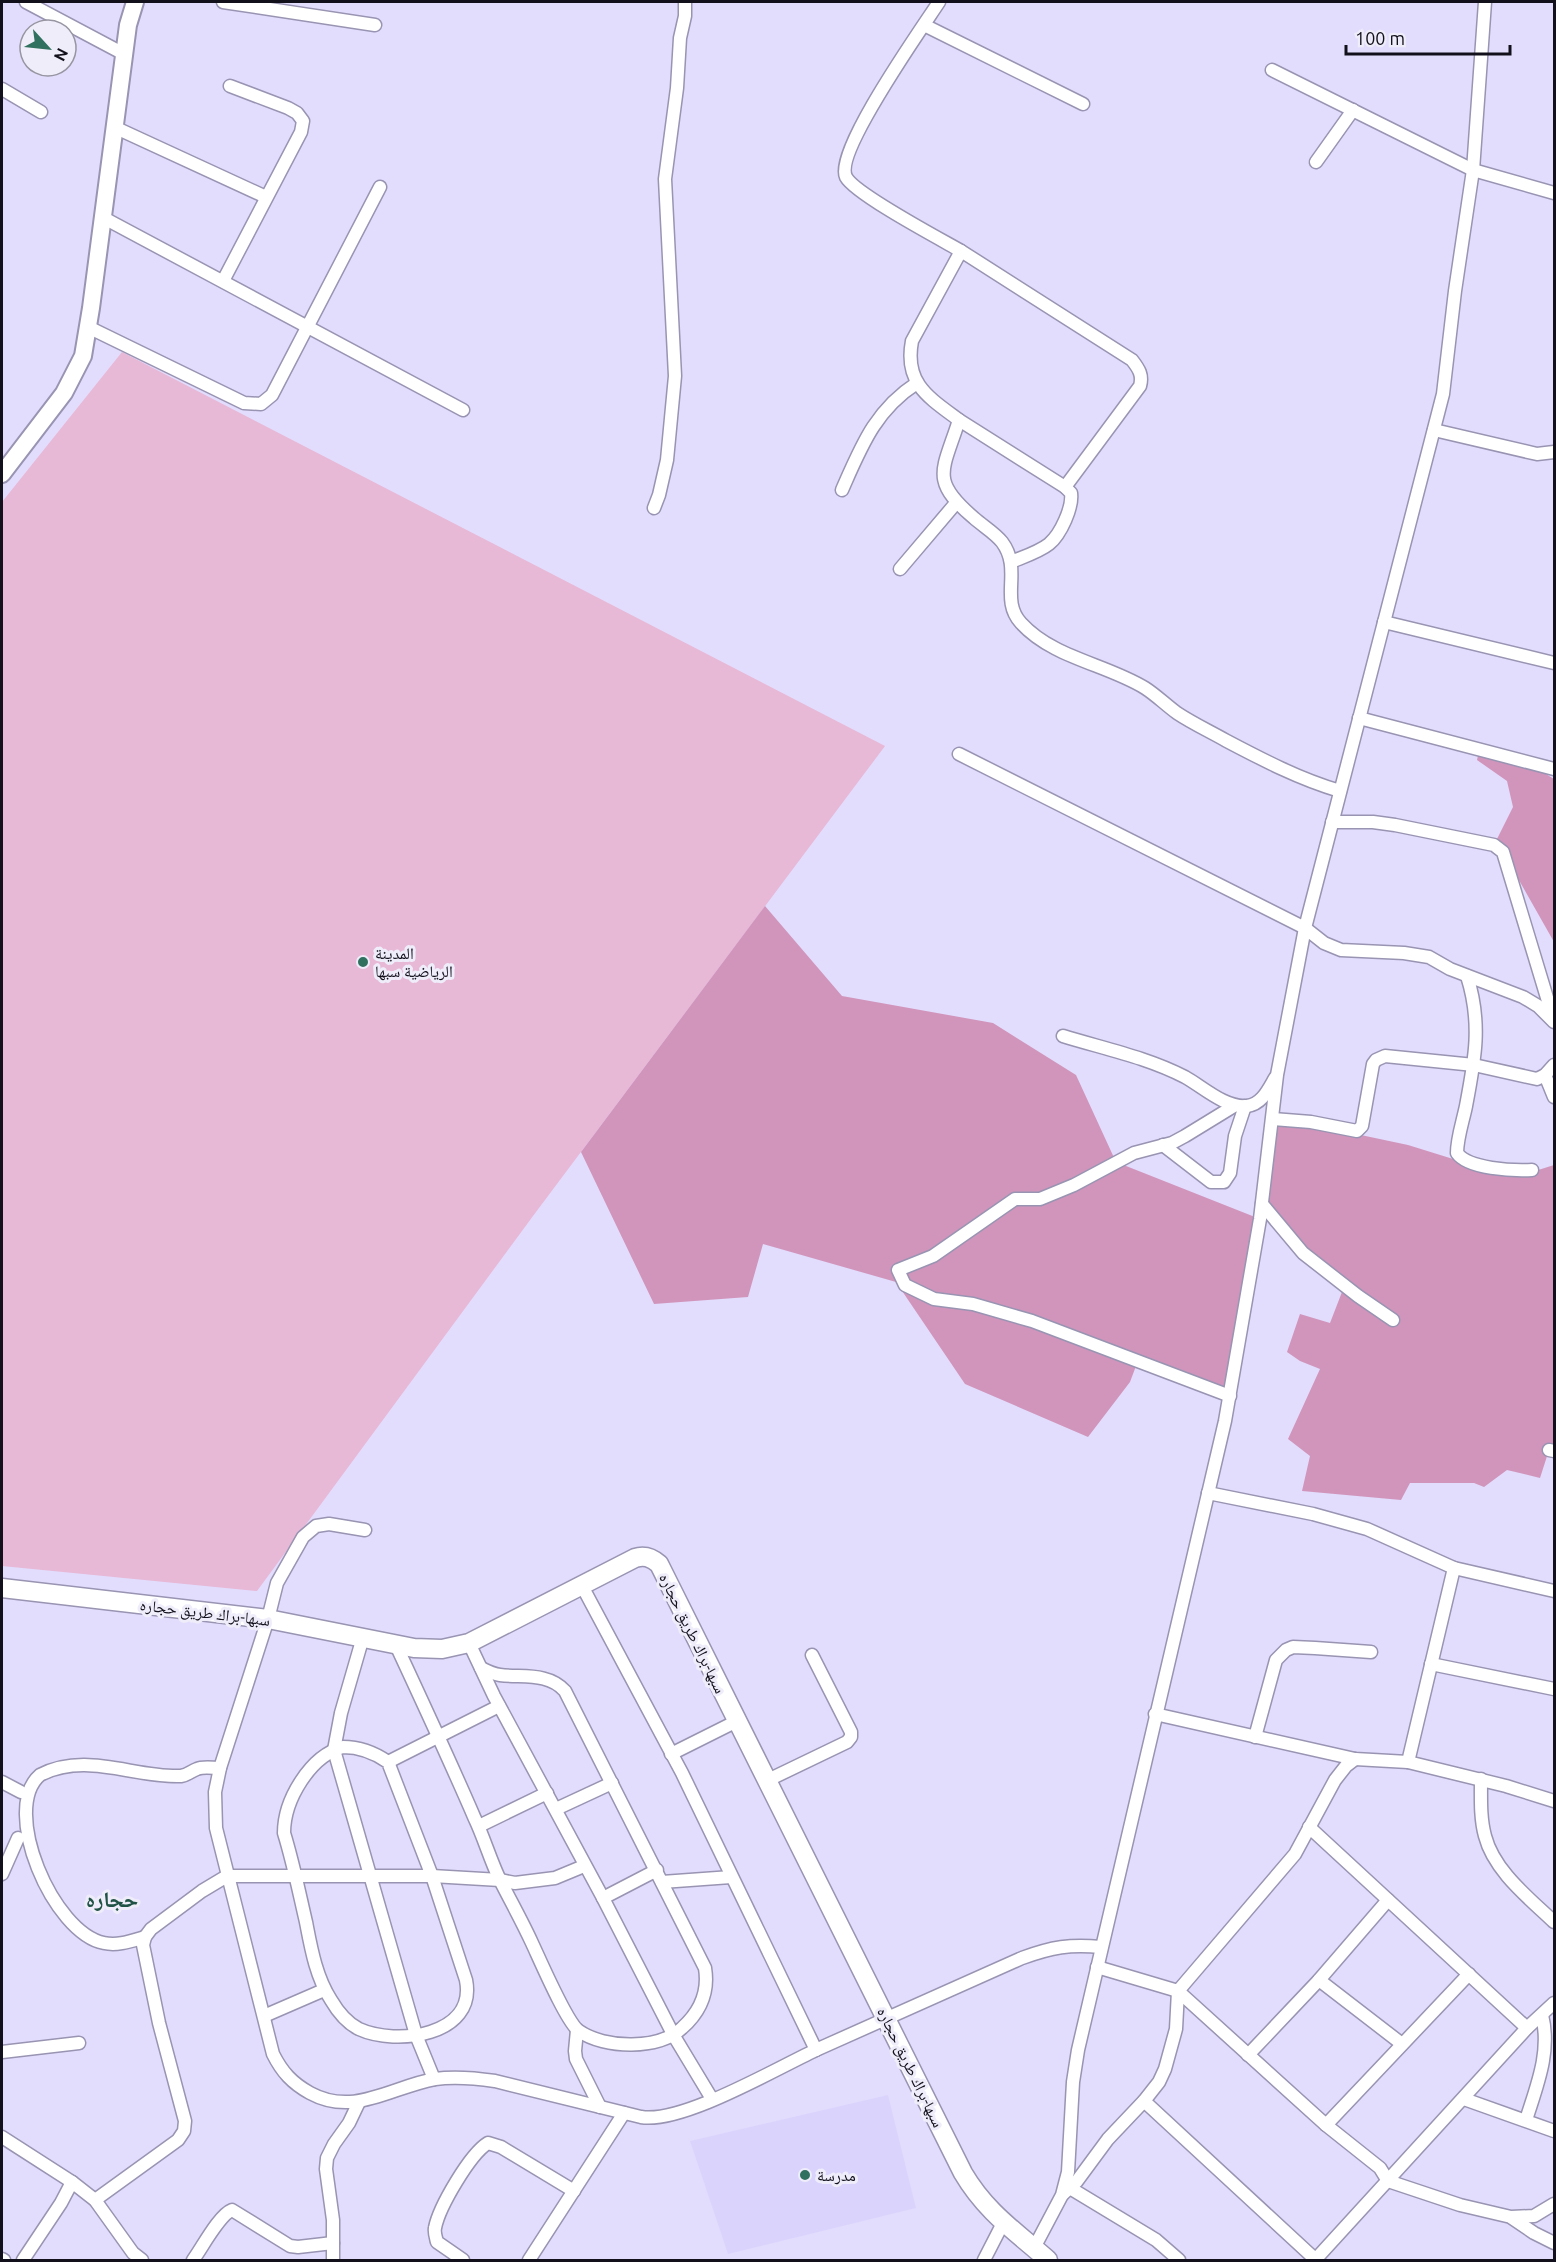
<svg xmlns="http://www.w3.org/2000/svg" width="1556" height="2262" font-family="Ubuntu,'Noto Naskh Arabic',sans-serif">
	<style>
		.built { fill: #dad4fc }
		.green { fill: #e8b8d7 }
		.forest { fill: #d195bc }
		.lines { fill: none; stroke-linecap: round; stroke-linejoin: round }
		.minor-casing { stroke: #9894b2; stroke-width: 15 }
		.tertiary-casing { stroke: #9894b2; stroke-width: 20 }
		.secondary-casing { stroke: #9894b2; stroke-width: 21 }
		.minor { stroke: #fff; stroke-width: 12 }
		.tertiary { stroke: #fff; stroke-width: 16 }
		.secondary { stroke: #fff; stroke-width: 18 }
		.poi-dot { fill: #30705e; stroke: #efedfa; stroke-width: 2 }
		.labels { text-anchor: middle; stroke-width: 6; stroke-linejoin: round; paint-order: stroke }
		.poi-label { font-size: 16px; fill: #12101b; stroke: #efedfa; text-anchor: start }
		.street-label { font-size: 16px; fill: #12101b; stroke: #efedfa }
		.district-label { font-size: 22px; font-weight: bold; fill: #205345; stroke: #efedfa }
	</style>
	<rect width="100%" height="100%" fill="#e2ddfd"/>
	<!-- built -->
	<path class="built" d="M888,2095L916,2208L728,2254L690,2141Z"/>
	<!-- green -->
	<path class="green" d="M122,352L885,746L533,1216L257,1591L2,1566V502Z"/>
	<!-- forest -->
	<g class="forest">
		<path d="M1479,751L1528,763L1554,779V942L1503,852L1494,845L1513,807L1507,781L1477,760Z"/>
		<path d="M765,906L842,996L993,1023L1076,1075L1116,1162L1260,1219L1228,1402L1136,1366L1130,1382L1088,1437L965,1384L896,1282L763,1244L748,1297L654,1304L581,1152Z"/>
		<path d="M1276,1117L1408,1145L1495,1172L1522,1175L1554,1165V1448L1549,1450L1540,1478L1507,1470L1484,1487L1474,1483H1410L1401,1500L1302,1491L1310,1456L1288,1439L1320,1369L1300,1361L1287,1352L1300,1314L1330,1323L1342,1292L1331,1275L1262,1204Z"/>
	</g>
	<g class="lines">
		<defs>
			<g id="minor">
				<path d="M26,2L124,54"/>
				<path d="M223,2L375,25"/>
				<path d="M939,2C922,28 834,152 846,177C855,194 940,239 961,251L912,341C904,383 928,397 959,420C943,471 929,480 974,518C983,526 995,533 1002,542C1023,570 999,599 1021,623C1053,658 1106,664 1145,688C1156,695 1166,705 1177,713C1192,723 1209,731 1225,740C1263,760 1299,779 1340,791"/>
				<path d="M924,25L1083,104"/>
				<path d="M1272,70L1473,170L1554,193"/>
				<path d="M2,89L41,112"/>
				<path d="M114,127L266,197"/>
				<path d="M1316,162L1353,110"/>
				<path d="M102,217L463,410"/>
				<path d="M961,251L1132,360C1139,369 1143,375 1140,386L1065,487"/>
				<path d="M223,281L301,132L303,121L297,113L288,108L230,86"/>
				<path d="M88,327L244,403L261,404L272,395L380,187"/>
				<path d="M959,420L1065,487L1071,493C1073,507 1061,534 1049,544C1039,552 1023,557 1011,562"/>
				<path d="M1434,430L1537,454L1554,452"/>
				<path d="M842,490C861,447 875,410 917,383"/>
				<path d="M654,508L659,495L667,460L675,376L665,179L677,88L680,38L685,16V2"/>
				<path d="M900,569L956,503"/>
				<path d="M1384,622L1554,663"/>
				<path d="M1359,718L1554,769"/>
				<path d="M959,754L1305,928L1324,943L1341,950L1404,953L1429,957L1450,969L1523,997L1538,1006L1554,1022"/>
				<path d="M1332,822H1373L1395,825L1494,845L1503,852L1554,1021"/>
				<path d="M1467,976C1482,1023 1475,1059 1466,1106C1463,1121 1457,1138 1457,1153C1468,1169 1513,1171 1532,1170"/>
				<path d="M1063,1036C1105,1049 1146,1057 1185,1077C1203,1087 1225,1108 1247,1106C1262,1104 1268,1090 1275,1078"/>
				<path d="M1545,1075L1554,1097"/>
				<path d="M1273,1119L1311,1122L1357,1131L1362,1126L1373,1064L1376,1060L1385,1056L1474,1065L1537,1079L1545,1075L1554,1065"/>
				<path d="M1163,1145L1211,1182H1224L1230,1173L1235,1136L1245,1106"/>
				<path d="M1262,1204L1303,1253L1358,1296L1393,1320"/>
				<path d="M1230,1396L1032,1321L973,1304L934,1299L905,1285L898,1270L933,1256L1015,1199H1040L1074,1185L1134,1153L1172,1143L1185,1136L1234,1106"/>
				<path d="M1549,1450L1554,1451"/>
				<path d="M1208,1493L1313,1514L1367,1529L1454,1568"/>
				<path d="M365,1530L329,1524L316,1526L303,1537L277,1583L268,1619L220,1768L215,1792L216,1828L273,2054C282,2072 292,2083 310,2093C354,2117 391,2087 435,2079C455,2076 475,2078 495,2081L641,2117C682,2124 777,2068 818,2049C886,2018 954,1988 1022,1958C1052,1947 1070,1944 1101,1947"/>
				<path d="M581,1584L682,1773L816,2050"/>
				<path d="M363,1637L341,1713L334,1750L416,2035L434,2079"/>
				<path d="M469,1643L494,1696L603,1898L674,2036L712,2099"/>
				<path d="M396,1645C423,1703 450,1761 475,1819C484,1838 490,1859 499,1878C510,1900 522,1921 532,1943C540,1960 567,2023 579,2031C605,2049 659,2050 682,2028C700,2012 709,1992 705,1968L565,1691C548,1672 522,1678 500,1675C493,1674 487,1671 481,1668"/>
				<path d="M1431,1664L1554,1689"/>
				<path d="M1155,1714L1355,1759L1408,1762L1454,1568L1554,1591"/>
				<path d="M1255,1737L1276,1660L1286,1650L1293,1647L1315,1648L1371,1652"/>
				<path d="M343,1747C359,1747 375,1753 388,1762L432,1876L466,1980C477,2036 396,2046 359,2029C347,2023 338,2012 331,2000C316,1977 311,1948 306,1922C299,1892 293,1862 284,1833C284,1800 310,1756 343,1747Z"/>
				<path d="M671,1754L737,1721"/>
				<path d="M388,1762L499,1706"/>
				<path d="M1408,1762L1506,1786L1554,1801"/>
				<path d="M1481,1779C1481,1798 1480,1818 1485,1836C1494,1871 1529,1898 1554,1922"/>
				<path d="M766,1781L847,1742L851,1737V1732L812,1655"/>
				<path d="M2,1782L21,1792"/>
				<path d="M556,1809L612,1783"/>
				<path d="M479,1826L547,1793"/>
				<path d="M1309,1827L1527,2028"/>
				<path d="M2,1874L18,1838"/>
				<path d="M662,1882L731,1877"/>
				<path d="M603,1898L657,1870"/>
				<path d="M145,1937C131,1941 118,1946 104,1943C53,1933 0,1809 40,1775C86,1751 134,1778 181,1776C188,1775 191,1771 197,1769C203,1766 213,1768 220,1768"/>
				<path d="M1097,1967L1178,1991L1326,2125L1380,2168L1388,2181L1460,2205L1511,2217L1534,2216L1554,2204"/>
				<path d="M1319,1980L1402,2044"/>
				<path d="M264,2016L324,1990"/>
				<path d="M577,2030L575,2051L576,2059L600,2107"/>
				<path d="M2,2052L79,2043"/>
				<path d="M1248,2055L1319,1980L1388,1900"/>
				<path d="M1464,2099L1554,2131"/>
				<path d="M1144,2101L1316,2260"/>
				<path d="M1526,2120C1537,2085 1551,2052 1542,2015"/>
				<path d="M1326,2125L1469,1974"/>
				<path d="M2,2137L72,2182L95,2200L133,2253L142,2260"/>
				<path d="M1070,2188L1156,2240L1179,2260"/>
				<path d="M1063,2194L1077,2181L1108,2139L1144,2101L1159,2082L1165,2069L1176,2029L1178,1991L1295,1854L1335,1780L1346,1766L1355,1759"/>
				<path d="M95,2200L178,2140L184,2131L185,2121L159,2023L143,1945L145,1937L151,1929L202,1891L227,1876H432L500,1880L515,1883L555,1878L584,1866"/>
				<path d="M1512,2218L1534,2233L1554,2243"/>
				<path d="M1034,2248L1062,2195L1068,2172L1073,2082L1078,2050L1225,1421L1260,1219L1277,1075L1305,928L1443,394L1455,291L1473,170L1485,2"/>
				<path d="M2,2259L4,2260"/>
				<path d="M23,2260L61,2203L72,2182"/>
				<path d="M193,2260C202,2248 219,2215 232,2210L290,2246L298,2247L333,2243"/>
				<path d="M333,2260V2220L326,2169L327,2158L334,2144L349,2123L359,2102"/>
				<path d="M463,2260L437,2242C436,2238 434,2232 435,2228C439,2207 470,2154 488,2143L501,2147L574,2191"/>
				<path d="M529,2260L624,2113"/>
				<path d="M984,2260L1003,2223"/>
				<path d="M1315,2260L1527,2028L1554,2003"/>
			</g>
			<path id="tertiary" d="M2,474L64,393L83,356L91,308L128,25L135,2"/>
			<path id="secondary" d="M2,1588L268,1619L414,1648L442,1649L469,1643L635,1558C644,1555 651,1557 659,1564C760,1767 863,1969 963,2173C986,2212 1015,2231 1048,2260"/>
		</defs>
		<!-- minor casing -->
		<use href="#minor" class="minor-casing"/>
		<!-- tertiary casing -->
		<use href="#tertiary" class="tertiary-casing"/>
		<!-- secondary casing -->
		<use href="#secondary" class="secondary-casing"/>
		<!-- minor -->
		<use href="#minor" class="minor"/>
		<!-- tertiary -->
		<use href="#tertiary" class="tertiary"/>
		<!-- secondary -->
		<use href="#secondary" class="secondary"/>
	</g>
	<!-- markers -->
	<g class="poi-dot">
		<circle cx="363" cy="962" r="6"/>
		<circle cx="805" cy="2175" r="6"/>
	</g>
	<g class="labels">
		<!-- poi labels -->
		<g class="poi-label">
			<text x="375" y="959">المدينة<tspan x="375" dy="18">الرياضية سبها</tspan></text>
			<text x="817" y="2181">مدرسة</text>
		</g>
		<!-- street labels -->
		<g class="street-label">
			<text transform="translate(205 1612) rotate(7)" y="6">سبها-براك طريق حجاره</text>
			<text transform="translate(693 1633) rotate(64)" y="6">سبها-براك طريق حجاره</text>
			<text transform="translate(911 2067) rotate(64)" y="6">سبها-براك طريق حجاره</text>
		</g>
		<!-- district labels -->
		<g class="district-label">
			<text x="112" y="1907">حجاره</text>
		</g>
	</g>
	<!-- border -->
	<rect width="1556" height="2262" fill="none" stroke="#12101b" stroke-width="6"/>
	<!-- north arrow -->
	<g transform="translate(48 48) rotate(117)"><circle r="28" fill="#efedfa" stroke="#9795a1" stroke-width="1.5"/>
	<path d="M0-4.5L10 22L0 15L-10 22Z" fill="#30705e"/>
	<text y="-9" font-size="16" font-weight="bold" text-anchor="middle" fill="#12101b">N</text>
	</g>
	<!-- scale -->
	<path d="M1346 45v9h164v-9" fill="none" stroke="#12101b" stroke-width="3"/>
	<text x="1355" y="45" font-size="18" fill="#12101b" stroke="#efedfa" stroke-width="4.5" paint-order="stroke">100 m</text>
</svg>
